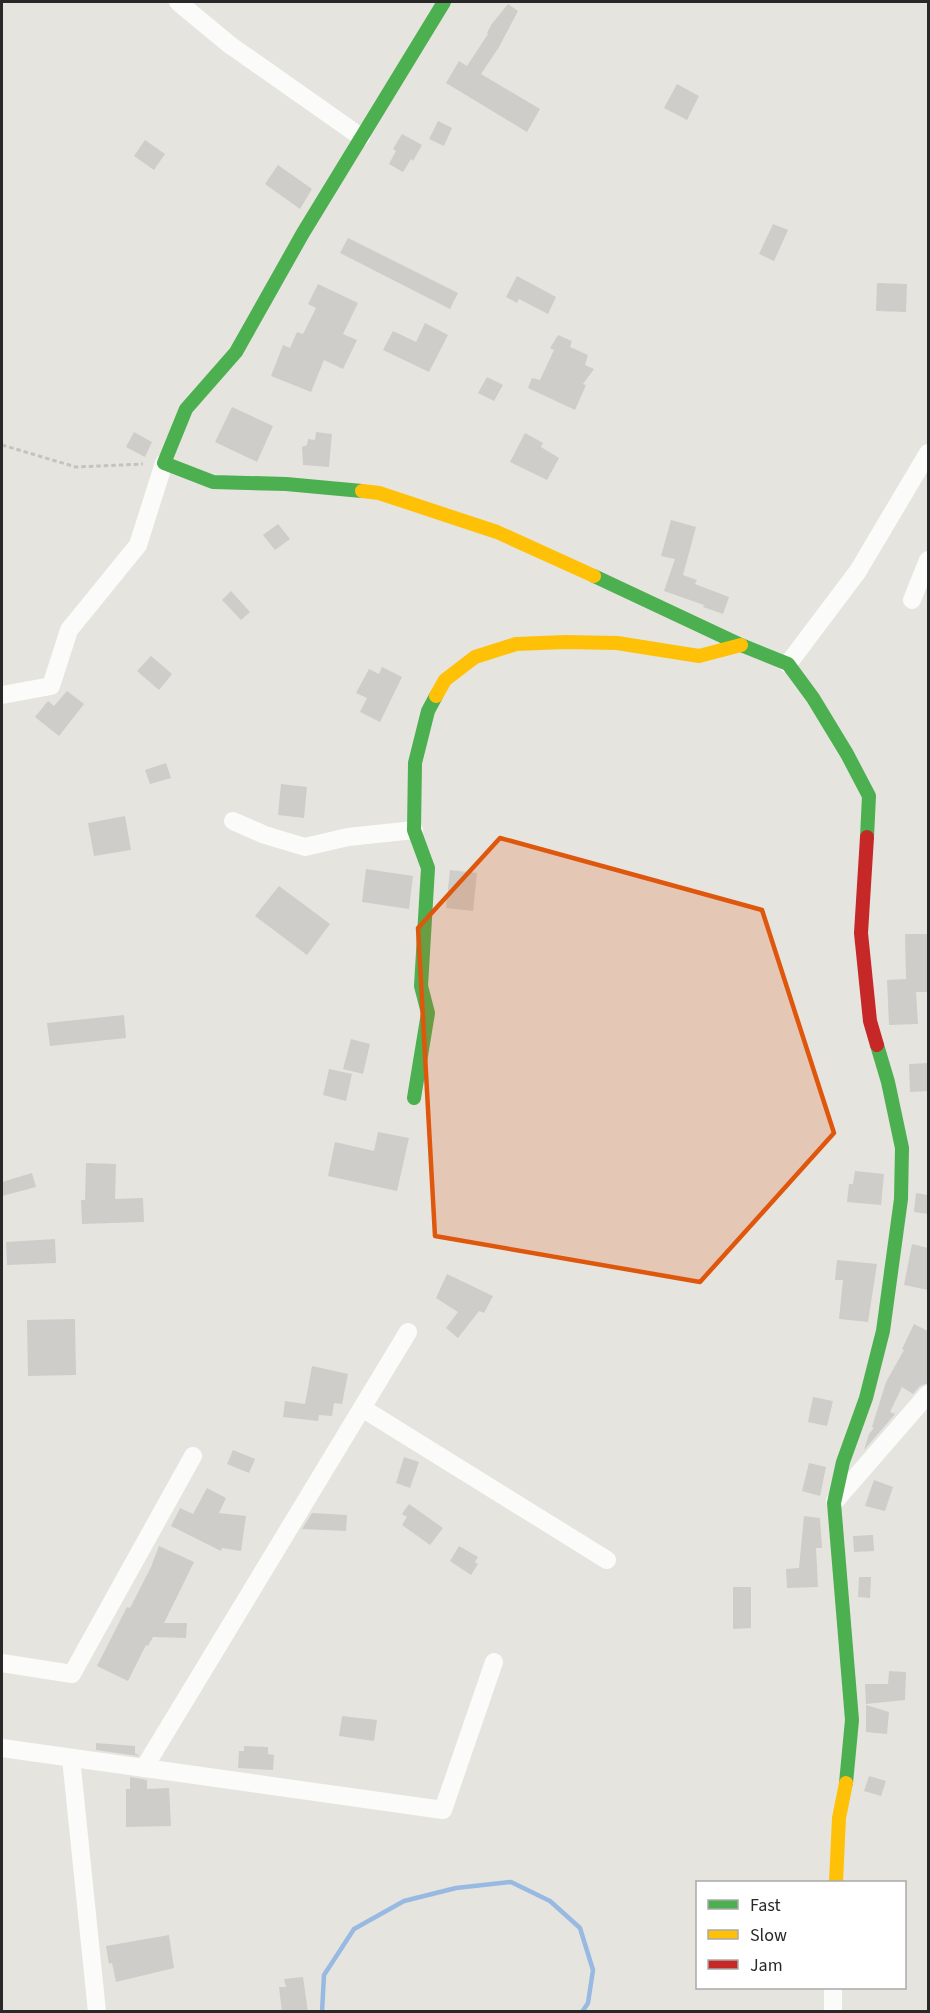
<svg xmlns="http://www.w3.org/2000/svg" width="930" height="2013" font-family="'Source Sans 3',sans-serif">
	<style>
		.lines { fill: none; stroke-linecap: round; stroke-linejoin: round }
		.stream { stroke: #98b9e2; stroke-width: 4.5 }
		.building { fill: #cfcdc9 }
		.path { stroke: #c4c3c3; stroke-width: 3; stroke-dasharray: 4.5 3; stroke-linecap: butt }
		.street { stroke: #fbfbfa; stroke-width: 18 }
		.fast { stroke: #4caf50; stroke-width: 14 }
		.slow { stroke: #ffc107; stroke-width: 14 }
		.jam { stroke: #c62828; stroke-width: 14 }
		.marked { fill: #de570d; fill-opacity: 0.2; stroke: #de570d; stroke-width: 4.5; stroke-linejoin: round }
	</style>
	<rect width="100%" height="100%" fill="#e6e4de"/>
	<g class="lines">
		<!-- stream -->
		<path class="stream" d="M322,2012L324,1975L354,1929L404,1901L456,1888L511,1882L550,1901L580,1928L593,1970L588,2003L582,2012"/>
	</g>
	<!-- building -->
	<g class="building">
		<path d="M508,4L518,11L499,47L481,74L540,109L527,132L446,83L459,61L467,66L488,34L487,33L491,25Z"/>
		<path d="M677,84L699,96L687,120L664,108Z"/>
		<path d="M438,121L452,128L444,146L429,139Z"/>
		<path d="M402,134L422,145L413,161L411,159L403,172L389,164L396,151L393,149Z"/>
		<path d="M145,140L165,154L154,170L134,156Z"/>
		<path d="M278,165L312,189L300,209L265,184Z"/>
		<path d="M773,224L788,230L774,261L759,254Z"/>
		<path d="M348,238L458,293L450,309L340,253Z"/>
		<path d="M517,276L556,297L548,314L519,299L517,303L506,297Z"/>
		<path d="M877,283L907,284L906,312L876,311Z"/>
		<path d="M318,284L358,303L343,334L357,340L343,369L324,360L311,392L271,376L283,345L290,348L297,332L303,334L316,308L308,304Z"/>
		<path d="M425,323L448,335L429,372L383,350L393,331L416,342Z"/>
		<path d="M558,335L572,341L570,347L588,355L585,365L594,369L583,384L586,385L575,410L528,388L532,378L540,380L554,350L550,348Z"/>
		<path d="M487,377L503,385L494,401L478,393Z"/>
		<path d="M232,407L273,426L257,462L215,442Z"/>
		<path d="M134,432L152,442L145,457L126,447Z"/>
		<path d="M316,432L332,434L329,467L303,465L302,447L307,445L308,439L315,440Z"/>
		<path d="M525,433L543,443L541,447L559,458L547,480L510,462Z"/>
		<path d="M671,520L696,527L683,575L697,580L695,584L729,597L723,614L703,607L704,605L664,591L675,559L661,556Z"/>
		<path d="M278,524L290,539L275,550L263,535Z"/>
		<path d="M231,591L250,612L241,620L222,600Z"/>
		<path d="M151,656L172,674L159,690L137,671Z"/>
		<path d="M382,667L402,677L380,722L360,712L367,698L356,693L369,669L379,674Z"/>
		<path d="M67,691L84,704L59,736L35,717L48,701L54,706Z"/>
		<path d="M166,763L171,778L150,784L145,770Z"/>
		<path d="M281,784L307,787L304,818L278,815Z"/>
		<path d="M125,816L131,850L94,856L88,823Z"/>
		<path d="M366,869L413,876L409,909L362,902Z"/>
		<path d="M450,870L477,873L473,911L446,908Z"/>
		<path d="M279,886L330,924L307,955L255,916Z"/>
		<path d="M905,934H928V992H916L918,1024L889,1025L887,980L906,979Z"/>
		<path d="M124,1015L126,1038L50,1046L47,1023Z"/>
		<path d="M351,1039L370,1044L363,1074L343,1069Z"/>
		<path d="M928,1063V1091L910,1092L909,1064Z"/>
		<path d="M329,1069L352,1074L346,1101L323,1095Z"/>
		<path d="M378,1132L409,1138L397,1191L328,1176L335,1142L374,1151Z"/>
		<path d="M86,1163L116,1164L115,1199L143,1198L144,1222L82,1224L81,1200H85Z"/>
		<path d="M855,1171L884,1174L881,1205L847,1202L849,1184H853Z"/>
		<path d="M32,1173L36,1187L2,1196V1182Z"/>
		<path d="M916,1193L928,1195V1214L914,1212Z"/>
		<path d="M55,1239L56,1263L7,1265L6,1242Z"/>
		<path d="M912,1244L928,1248V1290L904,1285Z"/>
		<path d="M837,1260L877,1264L868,1322L839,1319L843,1280H835Z"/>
		<path d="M447,1274L493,1296L484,1313L479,1311L458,1338L446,1328L458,1312L436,1298Z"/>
		<path d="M75,1319L76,1375L28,1376L27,1320Z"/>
		<path d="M914,1324L928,1331V1383L920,1386L913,1394L902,1387L890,1412L895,1414L864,1450L869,1434L874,1428L872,1427L886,1382L904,1350L902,1349Z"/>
		<path d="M312,1366L348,1374L342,1404L334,1403L332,1416L319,1415L318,1421L283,1417L285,1401L305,1404Z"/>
		<path d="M813,1397L833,1401L827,1426L808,1422Z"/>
		<path d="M233,1450L255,1459L249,1473L227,1464Z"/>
		<path d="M404,1457L419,1462L410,1488L396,1483Z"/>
		<path d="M809,1463L826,1467L820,1496L802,1491Z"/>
		<path d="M874,1480L893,1487L885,1511L865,1506Z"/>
		<path d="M207,1488L226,1498L219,1513L246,1516L241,1551L222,1548L221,1551L171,1526L180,1508L193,1514Z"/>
		<path d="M409,1504L443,1528L430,1545L402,1525L407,1517L402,1514Z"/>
		<path d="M312,1513L347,1515L346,1531L302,1529Z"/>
		<path d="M804,1516L820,1518L822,1548H816L818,1587L787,1588L786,1569L799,1568Z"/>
		<path d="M873,1535L874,1551L854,1552L853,1536Z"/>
		<path d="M159,1546L194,1562L164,1623H187L186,1638L153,1637L148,1646L146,1645L128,1681L97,1666L127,1607L130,1608L151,1567Z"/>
		<path d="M459,1546L478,1557L475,1562L478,1564L471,1575L450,1561Z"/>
		<path d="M859,1577H871L870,1598L858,1597Z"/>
		<path d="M733,1587H751V1628L733,1629Z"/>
		<path d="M889,1671L906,1672L905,1700L866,1704L865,1684H888Z"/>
		<path d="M866,1705L889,1712L887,1734L866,1732Z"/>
		<path d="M342,1716L377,1720L374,1741L339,1736Z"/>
		<path d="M96,1743L135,1746V1754L139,1755L138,1756L96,1750Z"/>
		<path d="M244,1746L268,1747V1754L274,1755L273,1770L238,1768L239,1751H244Z"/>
		<path d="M869,1776L886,1781L881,1796L864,1791Z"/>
		<path d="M130,1777L147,1780V1789L169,1788L171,1826L126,1827V1789H130Z"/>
		<path d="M169,1935L174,1968L116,1982L112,1963L109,1964L106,1946Z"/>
		<path d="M303,1977L308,2012H282L279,1987H286L284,1979Z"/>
	</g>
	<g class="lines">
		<!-- path -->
		<path class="path" d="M2,445L76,467L143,464"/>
		<!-- street -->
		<g class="street">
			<path d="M178,2L230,45L361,137"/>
			<path d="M912,600L928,560"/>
			<path d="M788,664L858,571L928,453"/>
			<path d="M2,695L51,686L69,630L138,545L164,463"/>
			<path d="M233,821L265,835L305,847L348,837L414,830"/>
			<path d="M362,1408L607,1560"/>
			<path d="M835,1501L928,1394"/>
			<path d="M2,1663L72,1674L193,1456"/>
			<path d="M2,1748L443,1810L494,1662"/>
			<path d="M71,1758L97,2012"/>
			<path d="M144,1768L408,1332"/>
			<path d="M833,2012V1988"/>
		</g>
		<!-- fast -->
		<g class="fast">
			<path d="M362,491L286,484L213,482L164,463L186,409L236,352L303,233L444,2"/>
			<path d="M594,576L741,645L788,664L813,698L847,754L869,796L867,837"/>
			<path d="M414,1098L428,1013L421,986L428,868L414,830L415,763L428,711L436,696"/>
			<path d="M846,1783L852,1720L834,1503L843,1462L866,1398L883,1331L901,1199L902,1148L888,1082L877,1045"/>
		</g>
		<!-- slow -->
		<g class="slow">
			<path d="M362,491L379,493L497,532L594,576"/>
			<path d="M436,696L445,680L475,657L516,644L565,642L617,643L699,656L741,645"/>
			<path d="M836,1882L839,1818L846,1783"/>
		</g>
		<!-- jam -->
		<path class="jam" d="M867,837L861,933L870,1021L877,1045"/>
	</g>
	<!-- marked area -->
	<path class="marked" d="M500,838L762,910L834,1133L700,1282L435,1236L418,928Z"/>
	<!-- border -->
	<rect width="930" height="2013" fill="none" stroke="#282828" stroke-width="6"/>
	<!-- legend -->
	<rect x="696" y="1881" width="210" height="108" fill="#ffffff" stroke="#a9a9a9" stroke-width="1.5"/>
	<rect x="708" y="1900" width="30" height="9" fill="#4caf50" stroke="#a9a9a9" stroke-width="1.5"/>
	<text x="750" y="1911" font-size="18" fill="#282828">Fast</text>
	<rect x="708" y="1930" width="30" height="9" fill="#ffc107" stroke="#a9a9a9" stroke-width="1.5"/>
	<text x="750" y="1941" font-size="18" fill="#282828">Slow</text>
	<rect x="708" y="1960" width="30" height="9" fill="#c62828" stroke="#a9a9a9" stroke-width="1.5"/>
	<text x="750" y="1971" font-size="18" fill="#282828">Jam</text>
</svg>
